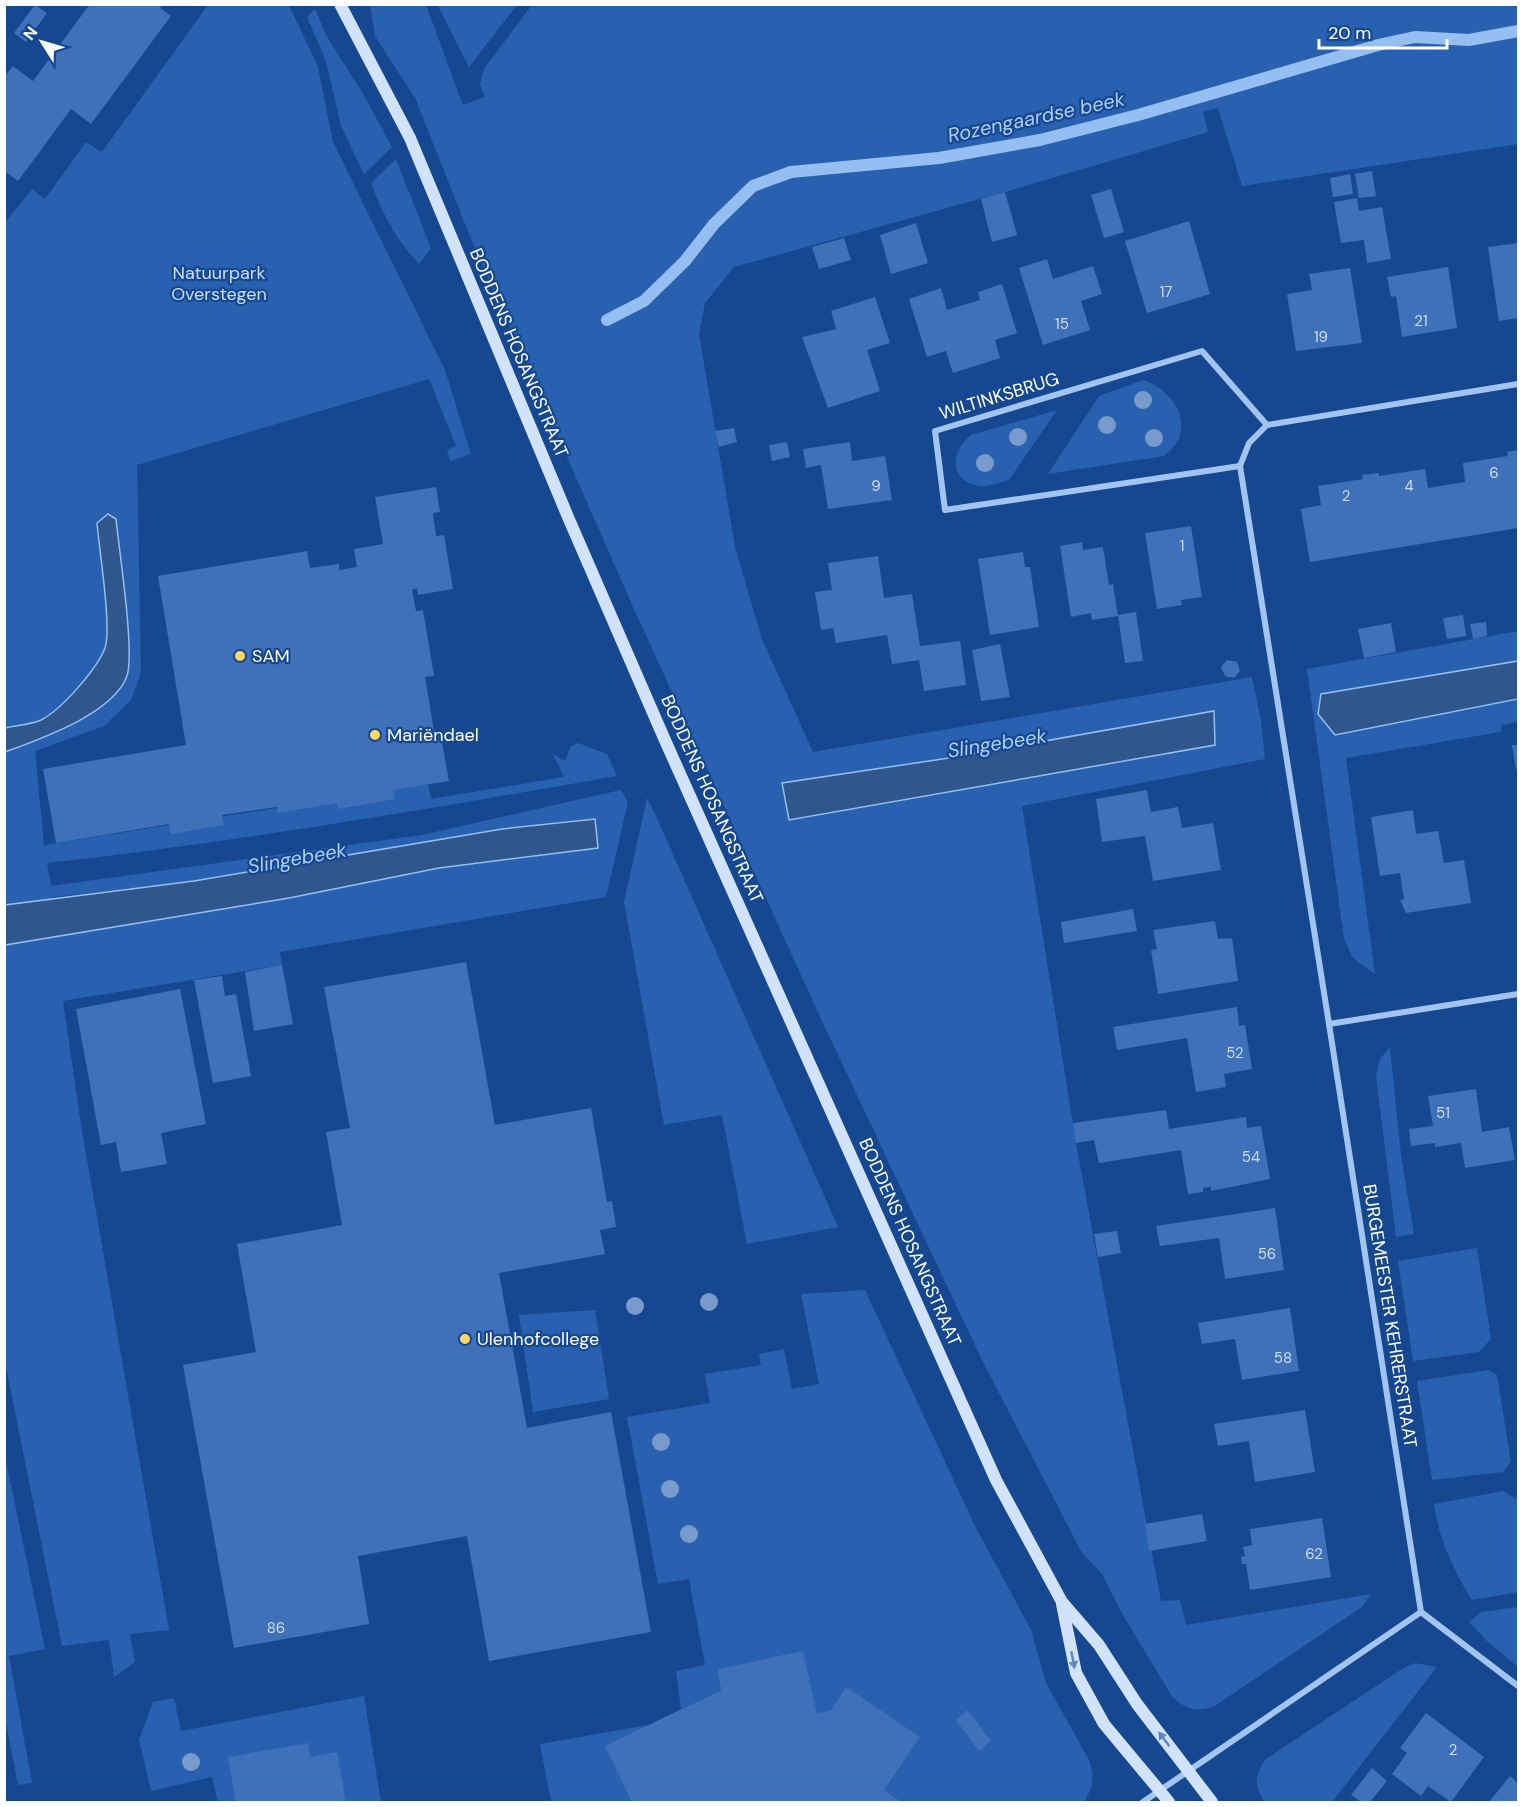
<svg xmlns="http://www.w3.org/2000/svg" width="1523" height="1807" font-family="'DM Sans',sans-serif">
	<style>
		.green { fill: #2861b0; fill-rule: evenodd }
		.water { fill: #31568c; stroke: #95bef3; stroke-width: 1.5 }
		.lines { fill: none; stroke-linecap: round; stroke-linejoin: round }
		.stream { stroke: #95bef3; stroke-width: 12 }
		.building { fill: #3e71b9 }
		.street { stroke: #a3c4f1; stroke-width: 6 }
		.secondary { stroke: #d1e2fb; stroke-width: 12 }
		.tree { fill: #799bcc }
		.oneway { fill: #6086bb }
		.poi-dot { fill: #ffd763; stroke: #154891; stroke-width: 2 }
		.labels { text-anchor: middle; stroke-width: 4.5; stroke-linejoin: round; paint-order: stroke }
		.number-label { font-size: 15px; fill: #cfdcee }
		.park-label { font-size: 18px; fill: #cadffc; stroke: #154891 }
		.street-label { font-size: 18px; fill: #fff; stroke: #154891 }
		.poi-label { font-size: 18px; fill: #fff; stroke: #154891; text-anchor: start }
		.water-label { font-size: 20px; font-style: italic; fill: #afcef8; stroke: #154891 }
	</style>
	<rect width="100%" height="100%" fill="#154891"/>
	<!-- green -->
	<g class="green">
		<path d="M208,5H289L318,67L333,142L445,370L471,454L450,461L447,450L456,446L429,379L137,465L141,672L131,700L104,726L35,751L44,845L428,784L431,799L564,777L553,754L565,761L571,746L578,743L607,754L617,776C427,809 239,842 47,863L51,886L422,835L621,790L628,802L606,897L280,952L282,965L63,1001L81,1125L169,1630L130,1634L135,1662L114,1677L109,1640L62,1646L5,1362V945L289,898L439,868L598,847L595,819L502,829L194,881L54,897L5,928L4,224L32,189L45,199L86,142L102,152Z"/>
		<path d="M370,5H426L463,105L485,97L480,84L484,69L532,5H1518V144L1242,186L1218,108L1203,112L1208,132L1005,192L734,267L705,303L699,334L735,547L762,639L813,752L1252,677L1261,721L1265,759L1022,806L1076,1143L1161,1601L1180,1600L1186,1625L1371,1594L1362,1607L1213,1707C1195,1712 1187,1709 1173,1698L1124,1617L1102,1574L1082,1553L982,1360L822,1021L634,609L471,239L416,100L375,36ZM1214,712L1215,745L789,820L782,783L949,758Z"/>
		<path d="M438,5H517L469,67Z"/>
		<path d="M315,9L327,37L362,92L392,147L364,174L341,126L326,61L307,17Z"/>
		<path d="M396,159L431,248L419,264C396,240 382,213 371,183Z"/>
		<path d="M1143,380C1177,391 1198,431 1164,456L1048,474L1099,396Z"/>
		<path d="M1057,410L1009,480C1000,482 989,487 981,486C948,482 950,452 971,435Z"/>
		<path d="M1518,631V661L1321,695L1336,735L1518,699V722L1501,725V732L1346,758L1375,974L1353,958L1344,939L1307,669Z"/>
		<path d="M647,798L656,816L838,1227L747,1244L722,1115L664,1125L624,902Z"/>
		<path d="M1390,1047L1401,1155L1414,1234L1396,1237L1376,1076L1380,1059Z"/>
		<path d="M1477,1248L1491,1339L1479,1352L1413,1361L1398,1261Z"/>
		<path d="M865,1290L975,1526L1031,1630L1046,1683L1089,1760C1095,1776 1093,1788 1084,1802H902L884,1790L756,1661L717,1669L721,1690L681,1709L676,1671L705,1665L689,1579L658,1584L627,1417L710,1403L705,1374L761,1365L759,1354L784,1349L792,1389L819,1384L801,1294Z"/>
		<path d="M595,1310L609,1399L533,1412L519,1315Z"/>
		<path d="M1488,1370L1497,1375L1511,1462L1503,1472L1432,1480L1417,1381Z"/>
		<path d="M5,1456L45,1649L9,1656L32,1783L18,1785L4,1713Z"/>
		<path d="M1503,1491L1518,1500V1592L1472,1600C1453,1569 1439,1540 1434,1504Z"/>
		<path d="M1518,1607V1667L1487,1641L1469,1622L1481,1612Z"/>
		<path d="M1415,1663L1437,1667L1332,1802H1265C1254,1786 1254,1775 1266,1759L1402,1669Z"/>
		<path d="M364,1696L381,1802H218L212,1777L151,1791L139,1740L153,1702L174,1698L181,1731Z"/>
		<path d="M648,1725L633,1802H551L540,1744Z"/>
	</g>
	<!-- water -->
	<g class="water">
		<path d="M108,514L116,519C119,550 135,652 127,676C113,714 40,739 5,752V728C16,725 30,725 41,720C61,710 97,669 105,648C112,627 99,549 97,523Z"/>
		<path d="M1518,661V699L1335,735L1318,714L1321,694Z"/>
		<path d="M1214,711L1215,745L789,820L782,783L949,758Z"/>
		<path d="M595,819L598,848L439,868L289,898L5,945V905L194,881L502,829Z"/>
	</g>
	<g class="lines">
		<!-- stream -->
		<path class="stream" d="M607,320L644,301L685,261L714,224L753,186L791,172L939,158L1040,140L1138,115L1378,45L1415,37L1469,40L1518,31"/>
	</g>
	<!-- building -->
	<g class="building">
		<path d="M90,4H163L160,8L171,16L91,124L71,109L18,181L7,173L4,176V77L13,66L33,81Z"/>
		<path d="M35,5L47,13L26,42L14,33Z"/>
		<path d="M1372,171L1376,196L1359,198L1355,174Z"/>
		<path d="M1350,174L1353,194L1333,197L1330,178Z"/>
		<path d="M1111,189L1124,232L1104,238L1091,195Z"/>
		<path d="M1005,192L1017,235L992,242L981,199Z"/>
		<path d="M1357,198L1359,211L1382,207L1391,259L1367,263L1364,240L1341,243L1334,202Z"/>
		<path d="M1189,221L1210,294L1147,313L1125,241Z"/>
		<path d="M916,223L928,263L891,274L880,235Z"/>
		<path d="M844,238L851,260L819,269L812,247Z"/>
		<path d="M1518,243V318L1499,321L1488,247Z"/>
		<path d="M1047,259L1053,279L1093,266L1102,294L1081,301L1090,330L1043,345L1019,268Z"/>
		<path d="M1448,267L1457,328L1402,337L1396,296L1391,297L1387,277Z"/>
		<path d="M1350,268L1362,343L1296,351L1287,294L1312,290L1309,274Z"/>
		<path d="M1002,284L1017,333L995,340L1000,358L953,373L946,351L927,357L909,299L941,288L947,310L980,300L978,292Z"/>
		<path d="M875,297L890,343L867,350L880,391L828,408L802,337L836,329L831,311Z"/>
		<path d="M734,428L737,442L719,447L715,431Z"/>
		<path d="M787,442L790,457L772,461L769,445Z"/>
		<path d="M850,442L852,461L885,456L892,500L828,509L821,465L806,468L803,449Z"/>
		<path d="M1518,450V528L1310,562L1301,509L1321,505L1318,486L1363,479L1362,475L1379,473V476L1425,469L1428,488L1465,482L1463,463L1508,456L1507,452Z"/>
		<path d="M436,487L440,512L433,513L436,536L444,535L453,589L418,595L417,588L412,590L416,611L423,610L434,676L425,677L434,731H440L449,781L393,790L395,799L338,809L337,803L278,813L277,807L222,815L224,825L171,834L169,824L56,843L43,769L186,745L158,576L307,551L310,568L339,564V570L357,567L354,549L383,544L375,497Z"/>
		<path d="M1191,526L1202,597L1181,600L1182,605L1157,609L1145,533Z"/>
		<path d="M1082,542L1083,550L1103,547L1109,585L1113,584L1118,616L1092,620L1091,613L1071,617L1060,546Z"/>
		<path d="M1023,552L1025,567H1030L1039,627L990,635L978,559Z"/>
		<path d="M878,556L884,598L912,594L920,646L960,641L966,685L924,691L919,660L892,664L887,635L836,643L833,628L821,630L815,592L832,590L828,563Z"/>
		<path d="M1136,612L1143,661L1125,663L1118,615Z"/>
		<path d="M1463,615L1466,636L1447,639L1443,618Z"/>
		<path d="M1486,622L1487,636L1473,639L1470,624Z"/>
		<path d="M1391,623L1396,652L1364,658L1358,629Z"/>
		<path d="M1000,644L1010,697L981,701L972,650Z"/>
		<path d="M1227,660L1237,662L1240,671L1234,678L1225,676L1221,667Z"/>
		<path d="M1512,745H1518V769H1516Z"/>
		<path d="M1147,790L1151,812L1178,807L1182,828L1213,823L1221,870L1153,881L1145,836L1102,842L1096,799Z"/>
		<path d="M1413,810L1416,834L1438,831L1444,863L1464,860L1471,903L1406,913L1400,900L1404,899L1400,873L1380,876L1371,817Z"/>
		<path d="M1133,909L1137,931L1064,943L1061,922Z"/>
		<path d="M1215,921L1218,939L1232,938L1238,981L1158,994L1151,950L1157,949L1153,930Z"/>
		<path d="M466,962L495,1125L591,1108L607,1202L612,1201L616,1227L600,1230L605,1254L499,1273L527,1428L611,1412L651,1632L489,1661L467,1536L358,1556L369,1624L234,1648L183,1365L256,1352L237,1244L342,1225L326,1132L350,1128L324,987Z"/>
		<path d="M282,965L293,1024L254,1031L245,972Z"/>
		<path d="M222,976L225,996L236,994L251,1076L213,1083L194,980Z"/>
		<path d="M180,989L206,1124L161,1133L167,1164L121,1172L116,1142L101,1145L76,1009Z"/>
		<path d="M1237,1007L1239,1026L1245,1025L1252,1069L1224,1074L1226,1087L1196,1092L1187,1038L1117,1050L1113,1027Z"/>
		<path d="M1476,1089L1482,1132L1509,1127L1515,1160L1465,1168L1461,1143L1435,1147V1143L1411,1146L1409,1129L1433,1126L1428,1096Z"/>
		<path d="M1166,1110L1169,1129L1246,1117L1247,1128L1261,1126L1270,1179L1211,1191V1187L1203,1188V1192L1188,1194L1181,1150L1099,1163L1094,1140L1076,1143L1073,1123Z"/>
		<path d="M1275,1208L1284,1270L1225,1279L1219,1238L1160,1246L1156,1226Z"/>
		<path d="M1117,1231L1121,1253L1098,1257L1094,1234Z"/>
		<path d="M1290,1308L1299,1371L1242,1380L1235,1339L1202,1344L1198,1323Z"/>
		<path d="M1305,1410L1315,1472L1255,1482L1249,1441L1218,1446L1214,1424Z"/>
		<path d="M1202,1514L1207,1541L1149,1551L1145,1524Z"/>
		<path d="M1322,1518L1331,1577L1250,1590L1246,1564H1242L1241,1557L1245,1556L1243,1547L1252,1545L1250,1529Z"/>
		<path d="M803,1651L817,1714L831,1710L846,1687L920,1737L884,1790L902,1802H632L605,1746L721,1690L717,1669Z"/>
		<path d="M968,1710L991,1741L979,1751L956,1720Z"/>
		<path d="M1426,1713L1484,1757L1451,1802L1428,1786L1421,1796L1392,1774L1407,1753L1400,1748Z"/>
		<path d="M308,1743L310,1757L337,1752L346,1802H236L228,1757Z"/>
		<path d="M1372,1768L1387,1781L1370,1802H1361L1351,1795Z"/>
		<path d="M1510,1776L1518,1783V1802H1489Z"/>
	</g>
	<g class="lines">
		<!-- street -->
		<g class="street">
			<path d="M1240,466L945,510L935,431L1202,351L1267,425"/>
			<path d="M1518,994L1329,1024L1421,1612L1518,1686"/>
			<path d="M1329,1024L1240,466L1249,443L1267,425L1518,384"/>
			<path d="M1143,1802L1421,1612"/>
		</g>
		<!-- secondary -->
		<g class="secondary">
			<path d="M340,4L410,138L568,517L664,738L996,1480L1062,1602L1099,1645L1137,1704L1212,1802"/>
			<path d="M1062,1604L1076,1673L1104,1724L1169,1802"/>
		</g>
	</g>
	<!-- trees -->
	<g class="tree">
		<circle cx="1143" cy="400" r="9"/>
		<circle cx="1107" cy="425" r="9"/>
		<circle cx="1018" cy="437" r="9"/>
		<circle cx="1154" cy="438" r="9"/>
		<circle cx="985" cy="463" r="9"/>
		<circle cx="709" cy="1302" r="9"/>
		<circle cx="635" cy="1306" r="9"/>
		<circle cx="661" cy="1442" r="9"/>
		<circle cx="670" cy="1489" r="9"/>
		<circle cx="689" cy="1534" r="9"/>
		<circle cx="191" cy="1762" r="9"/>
	</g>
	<!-- one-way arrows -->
	<defs><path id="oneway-solid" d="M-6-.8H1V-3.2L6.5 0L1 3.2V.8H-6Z" transform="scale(1.5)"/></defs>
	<g class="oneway">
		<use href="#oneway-solid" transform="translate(1073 1660) rotate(79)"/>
		<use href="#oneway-solid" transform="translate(1164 1739) rotate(-127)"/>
	</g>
	<!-- markers -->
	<g class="poi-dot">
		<circle cx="240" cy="656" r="6"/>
		<circle cx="375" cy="735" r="6"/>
		<circle cx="465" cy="1339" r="6"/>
	</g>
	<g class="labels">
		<!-- number labels -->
		<g class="number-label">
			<text x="1166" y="297">17</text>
			<text x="1421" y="326">21</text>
			<text x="1062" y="329">15</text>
			<text x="1321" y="342">19</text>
			<text x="1494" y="478">6</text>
			<text x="876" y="491">9</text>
			<text x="1409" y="491">4</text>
			<text x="1346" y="501">2</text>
			<text x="1182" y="551">1</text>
			<text x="1235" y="1058">52</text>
			<text x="1443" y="1118">51</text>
			<text x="1251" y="1162">54</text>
			<text x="1267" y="1259">56</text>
			<text x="1283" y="1363">58</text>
			<text x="1314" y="1559">62</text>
			<text x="276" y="1633">86</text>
			<text x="1453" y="1755">2</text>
		</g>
		<!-- park labels -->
		<g class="park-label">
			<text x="219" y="279">Natuurpark<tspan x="219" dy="21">Overstegen</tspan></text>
		</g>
		<!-- street labels -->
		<g class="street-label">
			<text transform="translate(519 353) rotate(67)" y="6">BODDENS HOSANGSTRAAT</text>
			<text transform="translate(999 396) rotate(-17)" y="6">WILTINKSBRUG</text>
			<text transform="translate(712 799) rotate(66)" y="6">BODDENS HOSANGSTRAAT</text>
			<text transform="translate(910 1242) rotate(66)" y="6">BODDENS HOSANGSTRAAT</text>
			<text transform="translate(1390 1316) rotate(81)" y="6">BURGEMEESTER KEHRERSTRAAT</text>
		</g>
		<!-- poi labels -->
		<g class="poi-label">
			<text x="252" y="662">SAM</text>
			<text x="387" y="741">Mariëndael</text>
			<text x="477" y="1345">Ulenhofcollege</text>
		</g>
		<!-- water labels -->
		<g class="water-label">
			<text transform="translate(1036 117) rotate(-12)" y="7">Rozengaardse beek</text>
			<text transform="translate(997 743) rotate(-9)" y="7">Slingebeek</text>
			<text transform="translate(297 858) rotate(-10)" y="7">Slingebeek</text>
		</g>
	</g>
	<!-- border -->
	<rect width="1523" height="1807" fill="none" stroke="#ffffff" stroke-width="12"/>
	<!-- north arrow -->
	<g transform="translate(42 42) rotate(307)" stroke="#154891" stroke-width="4.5" paint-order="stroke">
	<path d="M0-4.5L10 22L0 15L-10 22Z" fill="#ffffff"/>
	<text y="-9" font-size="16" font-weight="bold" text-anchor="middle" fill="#ffffff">N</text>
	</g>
	<!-- scale -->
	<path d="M1319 39v9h128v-9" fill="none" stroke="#ffffff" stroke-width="3"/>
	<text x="1328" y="39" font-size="18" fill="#ffffff" stroke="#154891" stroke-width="4.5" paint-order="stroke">20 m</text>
</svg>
